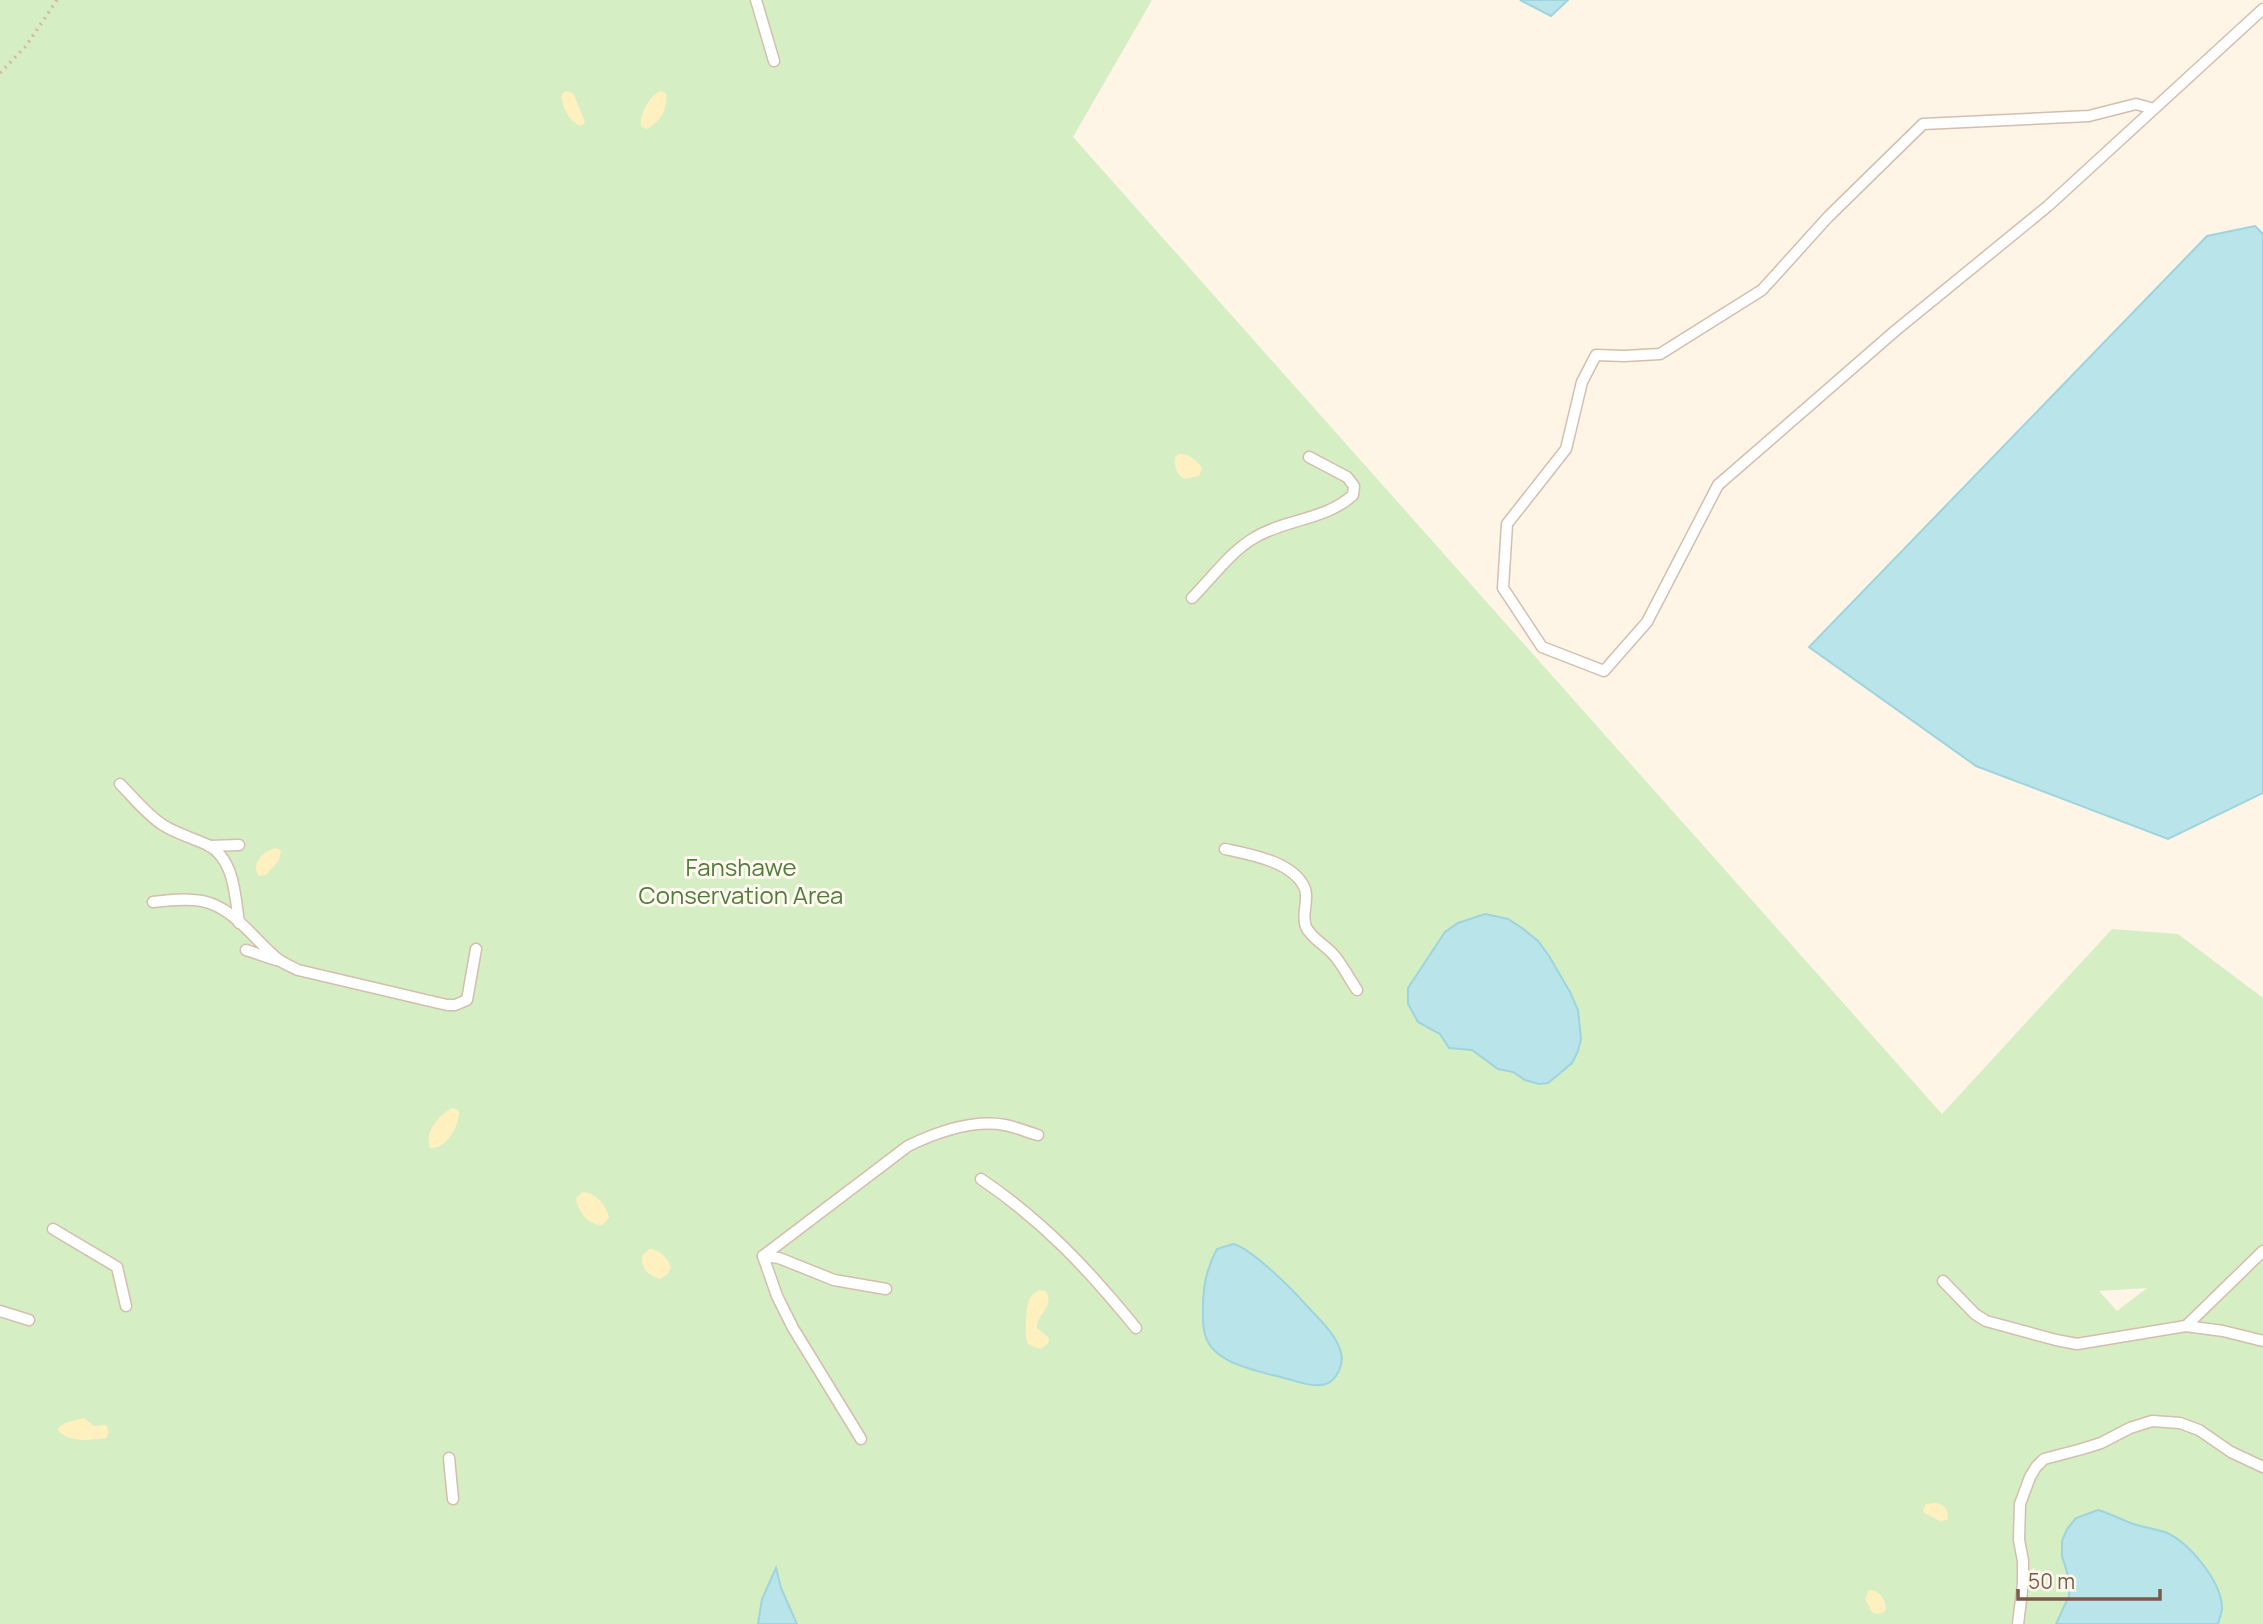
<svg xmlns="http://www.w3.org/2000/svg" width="2263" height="1624" font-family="Manrope,sans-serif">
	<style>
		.green { fill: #d5eec3; fill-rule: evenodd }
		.sand { fill: #fff0c0 }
		.water { fill: #b9e4ea; stroke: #9ed4dd; stroke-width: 2 }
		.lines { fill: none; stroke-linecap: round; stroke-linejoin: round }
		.service-casing { stroke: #d4beae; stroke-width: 13 }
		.path { stroke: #dcb69e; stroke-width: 3.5; stroke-dasharray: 2 5; stroke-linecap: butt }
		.service { stroke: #fff; stroke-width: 10 }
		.labels { text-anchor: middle; stroke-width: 6; stroke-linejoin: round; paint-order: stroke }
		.park-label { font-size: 24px; fill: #507c3c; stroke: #fff9ef }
	</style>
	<rect width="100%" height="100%" fill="#fef5e7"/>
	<!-- green -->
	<path class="green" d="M0,0H1152L1073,137L1942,1114L2112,929L2178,934L2263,998V1624H0ZM2147,1288L2117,1311L2099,1291Z"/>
	<!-- sand -->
	<g class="sand">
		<path d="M566,91L571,92L574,95L585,122L581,126C569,122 561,106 562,94Z"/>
		<path d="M660,91L666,93C669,106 659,125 646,129L641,126C639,114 649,97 660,91Z"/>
		<path d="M1179,454C1189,454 1197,460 1202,468L1199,476L1185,479C1176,475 1174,466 1175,457Z"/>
		<path d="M275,848L281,850L279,860L266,875L259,876C250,864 263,851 275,848Z"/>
		<path d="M452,1108L458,1110L459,1113C459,1127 445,1150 430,1148C424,1132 438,1116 452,1108Z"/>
		<path d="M582,1192C595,1192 607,1205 609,1218L602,1225C588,1225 578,1212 576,1198Z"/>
		<path d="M649,1249C659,1249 669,1259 671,1268L668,1274L660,1279C649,1276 641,1269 642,1256Z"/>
		<path d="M1039,1290L1046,1291C1055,1307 1037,1313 1037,1328L1049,1338L1048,1344L1040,1349L1028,1344C1024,1336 1026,1306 1030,1298C1032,1294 1036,1293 1039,1290Z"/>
		<path d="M84,1418L94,1426L106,1425L109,1432L106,1438C90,1440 72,1443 59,1432L58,1428L65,1423Z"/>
		<path d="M1935,1503C1944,1504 1950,1510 1947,1520L1940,1521L1924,1513L1923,1510L1926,1504Z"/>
		<path d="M1869,1590C1880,1590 1885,1599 1886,1609L1884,1612L1877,1614L1872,1612L1865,1599Z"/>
	</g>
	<!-- water -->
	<g class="water">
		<path d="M1520,0H1568L1551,16Z"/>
		<path d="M2255,226L2263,234V793L2168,839L1976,766L1809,647L2207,236Z"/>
		<path d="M1485,914L1508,919L1522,928L1538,941L1549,956L1570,992L1578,1010L1581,1039L1578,1051L1572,1063L1559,1074L1548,1083L1539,1084L1525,1080L1513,1072L1498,1069L1472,1050L1449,1048L1440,1034L1418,1022L1408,1004V988L1445,932L1458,923Z"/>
		<path d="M1233,1244C1250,1247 1294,1291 1306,1305C1318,1318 1337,1335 1341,1353C1344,1364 1337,1380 1326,1384C1312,1388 1297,1381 1284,1378C1262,1372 1220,1365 1208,1342C1202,1331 1203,1318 1203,1306C1203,1285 1207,1267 1217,1249Z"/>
		<path d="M2098,1510C2109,1513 2118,1518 2128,1522C2140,1527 2153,1528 2165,1532C2189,1542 2222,1582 2222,1608C2222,1613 2219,1619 2218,1624H2056L2069,1596L2070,1582L2062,1556V1541L2067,1529L2076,1518Z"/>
		<path d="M776,1568L781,1588L797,1624H758L762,1599Z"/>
	</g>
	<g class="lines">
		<defs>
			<g id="service">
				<path d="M756,0L774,61"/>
				<path d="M2154,109L2136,104L2089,116L1923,124L1828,217L1762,290L1660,354L1624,356L1596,355L1582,382L1566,449L1507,524L1503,588L1542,647L1604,671L1647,622L1718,485L1895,331L2048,206L2263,9"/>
				<path d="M1192,598C1211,579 1230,552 1254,538C1285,519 1326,520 1353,495L1354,486L1347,477L1309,457"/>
				<path d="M120,784C133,797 147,815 163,825C177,834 193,838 208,845C235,860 235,896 239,923"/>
				<path d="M209,846L239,845"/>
				<path d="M1225,849C1249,854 1295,862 1305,889C1309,901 1301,915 1306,927C1311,938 1325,945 1333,954C1342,964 1349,978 1357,990"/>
				<path d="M153,902C169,900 186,898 202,901C234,907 255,941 279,960C285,964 292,967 298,970L447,1005H455L467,1000L476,949"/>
				<path d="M246,950L276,960"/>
				<path d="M981,1179C1044,1222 1088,1269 1136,1328"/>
				<path d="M53,1229L117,1267L126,1306"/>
				<path d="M763,1256L779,1258L834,1280L886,1289"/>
				<path d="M1943,1281L1975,1314L1986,1321L2056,1340L2077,1344L2186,1326L2223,1331L2263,1341"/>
				<path d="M0,1311L29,1320"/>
				<path d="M2186,1326L2263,1251"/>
				<path d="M861,1439L793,1328L777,1296L763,1256L908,1146C937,1132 972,1119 1005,1125C1016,1127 1027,1132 1038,1135"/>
				<path d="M449,1458L453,1499"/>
				<path d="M2018,1624L2023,1583V1561L2019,1540L2020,1504L2030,1477L2036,1467L2044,1459L2082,1449L2101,1443L2130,1428L2152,1421L2180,1423L2199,1430L2231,1452L2263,1467"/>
			</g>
		</defs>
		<!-- service casing -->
		<use href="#service" class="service-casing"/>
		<!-- path -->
		<path class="path" d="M0,73L26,46L57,0"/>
		<!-- service -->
		<use href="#service" class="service"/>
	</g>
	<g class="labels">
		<!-- park labels -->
		<g class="park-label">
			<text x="741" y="876">Fanshawe<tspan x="741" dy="28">Conservation Area</tspan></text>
		</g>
	</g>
	<!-- scale -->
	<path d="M2018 1589v10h142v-10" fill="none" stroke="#7b5a48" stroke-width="3.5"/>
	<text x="2028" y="1589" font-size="21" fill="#7b5a48" stroke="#fff9ef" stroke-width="5" paint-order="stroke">50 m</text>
</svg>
